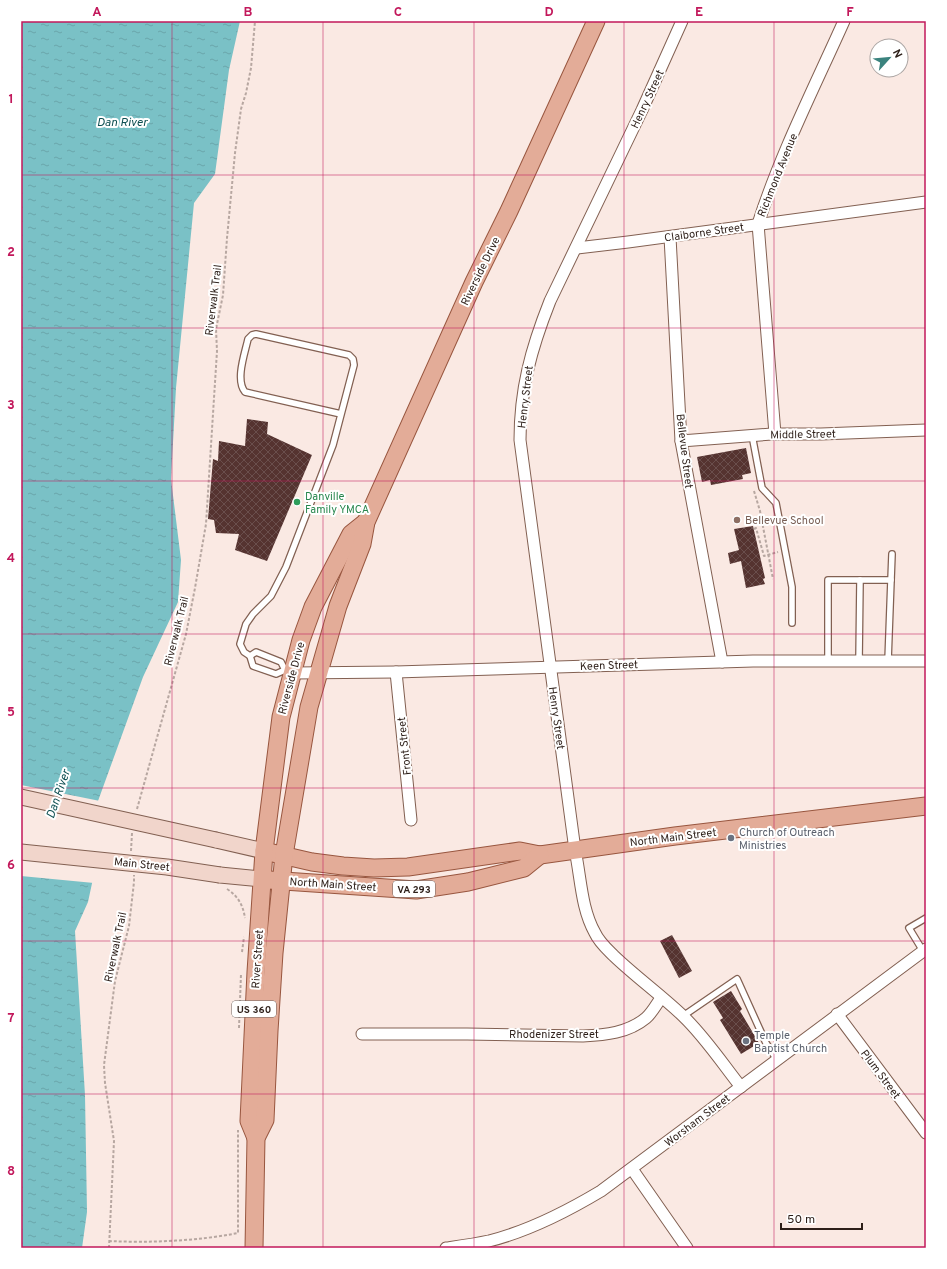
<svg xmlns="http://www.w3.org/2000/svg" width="947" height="1269" font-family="Overpass,sans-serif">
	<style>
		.water { fill: url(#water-ripples) }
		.pier { fill: #fae9e3 }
		.building { fill: url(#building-cross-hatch) }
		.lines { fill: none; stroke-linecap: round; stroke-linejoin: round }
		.lane-casing { stroke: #826052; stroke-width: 8 }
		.street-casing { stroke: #826052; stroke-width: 13 }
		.secondary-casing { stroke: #826052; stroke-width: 17 }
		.primary-casing { stroke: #98563f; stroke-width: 19 }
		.path { stroke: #b7a7a1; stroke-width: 2; stroke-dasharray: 3 2; stroke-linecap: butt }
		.lane { stroke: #fff; stroke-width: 5.5 }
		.street { stroke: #fff; stroke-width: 11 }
		.secondary { stroke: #f1d5cb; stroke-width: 15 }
		.primary { stroke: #e3ac98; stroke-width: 17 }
		.secondary-bridge-casing { stroke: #826052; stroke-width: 17; stroke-linecap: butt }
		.secondary-bridge { stroke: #f1d5cb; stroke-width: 15 }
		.grid { fill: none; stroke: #c2185b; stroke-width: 1; stroke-opacity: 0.55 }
		.leisure-dot { fill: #2e9e5b; stroke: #fff; stroke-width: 1.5 }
		.education-dot { fill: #8d6e63; stroke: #fff; stroke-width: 1.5 }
		.worship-dot { fill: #6b7280; stroke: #fff; stroke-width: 1.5 }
		.labels { text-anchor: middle; stroke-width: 4; stroke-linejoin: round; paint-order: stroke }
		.shield { fill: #fff; stroke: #6c625e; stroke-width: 1 }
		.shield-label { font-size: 10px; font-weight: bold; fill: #2d1f19 }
		.street-label { font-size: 11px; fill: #2d1f19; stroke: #fff }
		.leisure-label { font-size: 11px; fill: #27864d; stroke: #fff; text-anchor: start }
		.education-label { font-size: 11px; fill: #785e54; stroke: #fff; text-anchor: start }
		.worship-label { font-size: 11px; fill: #5b616d; stroke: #fff; text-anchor: start }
		.water-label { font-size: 12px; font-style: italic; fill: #0e4f52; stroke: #fff }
		.neatline { fill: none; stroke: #c2185b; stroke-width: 1.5 }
		.grid-label { font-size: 13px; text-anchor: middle; font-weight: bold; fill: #c2185b }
	</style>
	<defs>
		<pattern id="water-ripples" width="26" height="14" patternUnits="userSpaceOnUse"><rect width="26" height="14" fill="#7ac1c6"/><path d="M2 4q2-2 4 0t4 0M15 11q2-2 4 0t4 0" fill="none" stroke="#6aa5aa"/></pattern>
		<pattern id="building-cross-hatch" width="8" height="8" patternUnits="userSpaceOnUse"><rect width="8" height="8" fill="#553330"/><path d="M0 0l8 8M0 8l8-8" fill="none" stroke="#6a4e4c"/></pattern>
	</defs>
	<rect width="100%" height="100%" fill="#fae9e3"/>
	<!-- water -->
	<path class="water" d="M21,21H240L229,70L215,174L194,203L176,388L171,479L181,560L178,602L143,677L98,801L100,846L88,902L75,931L85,1095L87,1212L82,1248H21Z"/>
	<!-- pier -->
	<path class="pier" d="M21,785L100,801L102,846L94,883L21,876Z"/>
	<!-- building -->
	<g class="building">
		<path d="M247,419L268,422L267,434L312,455L267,561L235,550L239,534L216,533L214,520L208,519L213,459L218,461L219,441L245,446Z"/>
		<path d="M746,448L751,473L742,475L743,479L711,485L710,480L702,482L697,457Z"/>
		<path d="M753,526L765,578L763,579L765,584L746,588L741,561L730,564L728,553L739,550L734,529Z"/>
		<path d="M672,935L692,971L679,978L660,941Z"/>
		<path d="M731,991L742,1009L740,1011L759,1043L741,1054L720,1020L723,1018L713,1002Z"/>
	</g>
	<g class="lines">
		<defs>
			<g id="lane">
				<path d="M752,435L762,488L776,503L792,587V623"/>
				<path d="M891,580L892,554"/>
				<path d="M250,656L256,652L281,662L285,670H288"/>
				<path d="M828,661V580H891L888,661"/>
				<path d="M859,661L860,580"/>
				<path d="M285,670L276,674L253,666L250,656L244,652L240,644L246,624L253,614L271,596L286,567L333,445L354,365L353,359L349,355L256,334L252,335L248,339C245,353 235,380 245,392L341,414"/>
				<path d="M923,951L909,928L926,918"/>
				<path d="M683,1016L737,979L766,1043L777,1060"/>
			</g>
			<g id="street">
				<path d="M682,21L642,110L550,301C531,349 520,389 520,440L575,850C581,878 581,908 595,933C599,942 607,949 614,956C636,977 661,995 683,1016C705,1037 722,1063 741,1087"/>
				<path d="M670,237L681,441L722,662"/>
				<path d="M577,248L628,242L926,202"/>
				<path d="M775,434L758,224C780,155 814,88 844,21"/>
				<path d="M681,441L772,434H821L926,430"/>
				<path d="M396,672L411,820"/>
				<path d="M293,673L396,672L753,661H926"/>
				<path d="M837,1014L926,1133"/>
				<path d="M362,1034H467L583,1036C605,1035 628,1033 646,1018C652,1013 656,1005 661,998"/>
				<path d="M632,1169L687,1248"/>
				<path d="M446,1248C460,1246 475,1244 489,1241C529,1231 566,1212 601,1191L926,949"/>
			</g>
			<g id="secondary">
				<path d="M216,840L264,851"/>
				<path d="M220,875L262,879"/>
			</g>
			<g id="primary">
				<path d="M264,851L312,862L343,866L374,868L408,867L520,851L540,855L675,836L926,806"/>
				<path d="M269,880L416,890L468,882L524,868L540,855"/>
				<path d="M256,1138L249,1121L256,972L264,851L281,717L301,640L313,607L351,534L366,522"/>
				<path d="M254,1248L256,1138L265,1120L269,1031L274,953L284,855L309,707L338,606L362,544L366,522L474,282L509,211L596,21"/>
			</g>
		</defs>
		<!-- lane casing -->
		<use href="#lane" class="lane-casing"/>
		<!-- street casing -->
		<use href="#street" class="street-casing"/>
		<!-- secondary casing -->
		<use href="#secondary" class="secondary-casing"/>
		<!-- primary casing -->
		<use href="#primary" class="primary-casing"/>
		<!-- path -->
		<g class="path">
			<path d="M754,491L760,511L773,579"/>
			<path d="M754,529L756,528L764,556L778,552"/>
			<path d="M137,809L186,634L195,588L206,524L217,351L216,329L223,295L227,238L235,153L241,109L246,93L251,68L255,21"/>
			<path d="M131,851L132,833"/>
			<path d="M227,889C238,896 243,905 245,918"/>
			<path d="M242,952L244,937"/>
			<path d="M239,1028L241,974"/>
			<path d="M109,1241C149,1243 198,1241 238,1233V1130"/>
			<path d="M109,1248L114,1141L105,1083L104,1065L115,981L129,926L134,882V875"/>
		</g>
		<!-- lane -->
		<use href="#lane" class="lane"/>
		<!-- street -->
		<use href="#street" class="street"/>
		<!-- secondary -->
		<use href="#secondary" class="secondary"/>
		<!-- primary -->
		<use href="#primary" class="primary"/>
		<defs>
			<g id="secondary-bridge">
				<path d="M21,797L216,840"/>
				<path d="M21,852L167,867L220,875"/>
			</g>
		</defs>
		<!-- secondary-bridge casing -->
		<use href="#secondary-bridge" class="secondary-bridge-casing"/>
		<!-- secondary-bridge -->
		<use href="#secondary-bridge" class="secondary-bridge"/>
	</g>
	<!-- grid -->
	<path class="grid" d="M172,21V1248M323,21V1248M474,21V1248M624,21V1248M774,21V1248M21,175H926M21,328H926M21,481H926M21,634H926M21,788H926M21,941H926M21,1094H926"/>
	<!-- markers -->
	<circle class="leisure-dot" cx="297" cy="502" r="4"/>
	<circle class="education-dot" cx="737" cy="520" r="4"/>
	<g class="worship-dot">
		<circle cx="731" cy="838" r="4"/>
		<circle cx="746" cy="1041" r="4"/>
	</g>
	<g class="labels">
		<!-- shield labels -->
		<g class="shield">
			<rect x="393" y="881" width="42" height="16" rx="3"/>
			<rect x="232" y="1001" width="44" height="16" rx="3"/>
		</g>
		<g class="shield-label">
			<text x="414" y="893">VA 293</text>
			<text x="254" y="1013">US 360</text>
		</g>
		<!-- street labels -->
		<g class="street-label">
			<text transform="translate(647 99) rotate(-65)" y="4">Henry Street</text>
			<text transform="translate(777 175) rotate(-68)" y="4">Richmond Avenue</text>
			<text transform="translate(704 232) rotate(-8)" y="4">Claiborne Street</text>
			<text transform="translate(480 271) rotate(-64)" y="4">Riverside Drive</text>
			<text transform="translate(213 300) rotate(-83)" y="4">Riverwalk Trail</text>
			<text transform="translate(525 397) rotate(-83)" y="4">Henry Street</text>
			<text transform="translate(803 434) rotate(-1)" y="4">Middle Street</text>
			<text transform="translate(685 451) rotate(83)" y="4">Bellevue Street</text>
			<text transform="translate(176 631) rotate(-76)" y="4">Riverwalk Trail</text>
			<text transform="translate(609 665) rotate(-2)" y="4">Keen Street</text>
			<text transform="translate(291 678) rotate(-75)" y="4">Riverside Drive</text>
			<text transform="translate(557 718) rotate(82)" y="4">Henry Street</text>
			<text transform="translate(404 746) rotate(-96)" y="4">Front Street</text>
			<text transform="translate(673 837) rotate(-7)" y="4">North Main Street</text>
			<text transform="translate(142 864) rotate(6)" y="4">Main Street</text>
			<text transform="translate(333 884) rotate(4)" y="4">North Main Street</text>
			<text transform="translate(115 947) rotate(-78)" y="4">Riverwalk Trail</text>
			<text transform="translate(257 959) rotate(-86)" y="4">River Street</text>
			<text x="554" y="1038">Rhodenizer Street</text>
			<text transform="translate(881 1074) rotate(53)" y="4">Plum Street</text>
			<text transform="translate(697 1120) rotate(-37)" y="4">Worsham Street</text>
		</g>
		<!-- leisure labels -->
		<g class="leisure-label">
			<text x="305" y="500">Danville<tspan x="305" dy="13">Family YMCA</tspan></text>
		</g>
		<!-- education labels -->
		<g class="education-label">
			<text x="745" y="524">Bellevue School</text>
		</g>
		<!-- worship labels -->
		<g class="worship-label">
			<text x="739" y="836">Church of Outreach<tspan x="739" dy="13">Ministries</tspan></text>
			<text x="754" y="1039">Temple<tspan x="754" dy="13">Baptist Church</tspan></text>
		</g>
		<!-- water labels -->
		<g class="water-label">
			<text x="122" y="126">Dan River</text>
			<text transform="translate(58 794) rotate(-71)" y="4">Dan River</text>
		</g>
	</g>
	<!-- border -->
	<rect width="947" height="1269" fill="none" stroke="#ffffff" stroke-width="44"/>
	<!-- north arrow -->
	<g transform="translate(889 58) rotate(63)"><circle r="19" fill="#ffffff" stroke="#aba5a3"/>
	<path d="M0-3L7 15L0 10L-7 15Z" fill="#3b837e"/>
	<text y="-6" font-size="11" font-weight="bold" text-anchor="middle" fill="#2d1f19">N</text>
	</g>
	<!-- scale -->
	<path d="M781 1223v6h81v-6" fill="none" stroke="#2d1f19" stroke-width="2"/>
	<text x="787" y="1223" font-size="12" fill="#2d1f19" stroke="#ffffff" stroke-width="3" paint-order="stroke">50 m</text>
	<rect x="22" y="22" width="903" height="1225" class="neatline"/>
	<g class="grid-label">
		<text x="97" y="16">A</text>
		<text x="248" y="16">B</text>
		<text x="398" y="16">C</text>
		<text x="549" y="16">D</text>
		<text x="699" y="16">E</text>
		<text x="850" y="16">F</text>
		<text x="11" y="103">1</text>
		<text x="11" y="256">2</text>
		<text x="11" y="409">3</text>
		<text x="11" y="562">4</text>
		<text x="11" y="716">5</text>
		<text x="11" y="869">6</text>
		<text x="11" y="1022">7</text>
		<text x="11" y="1175">8</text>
	</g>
</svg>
